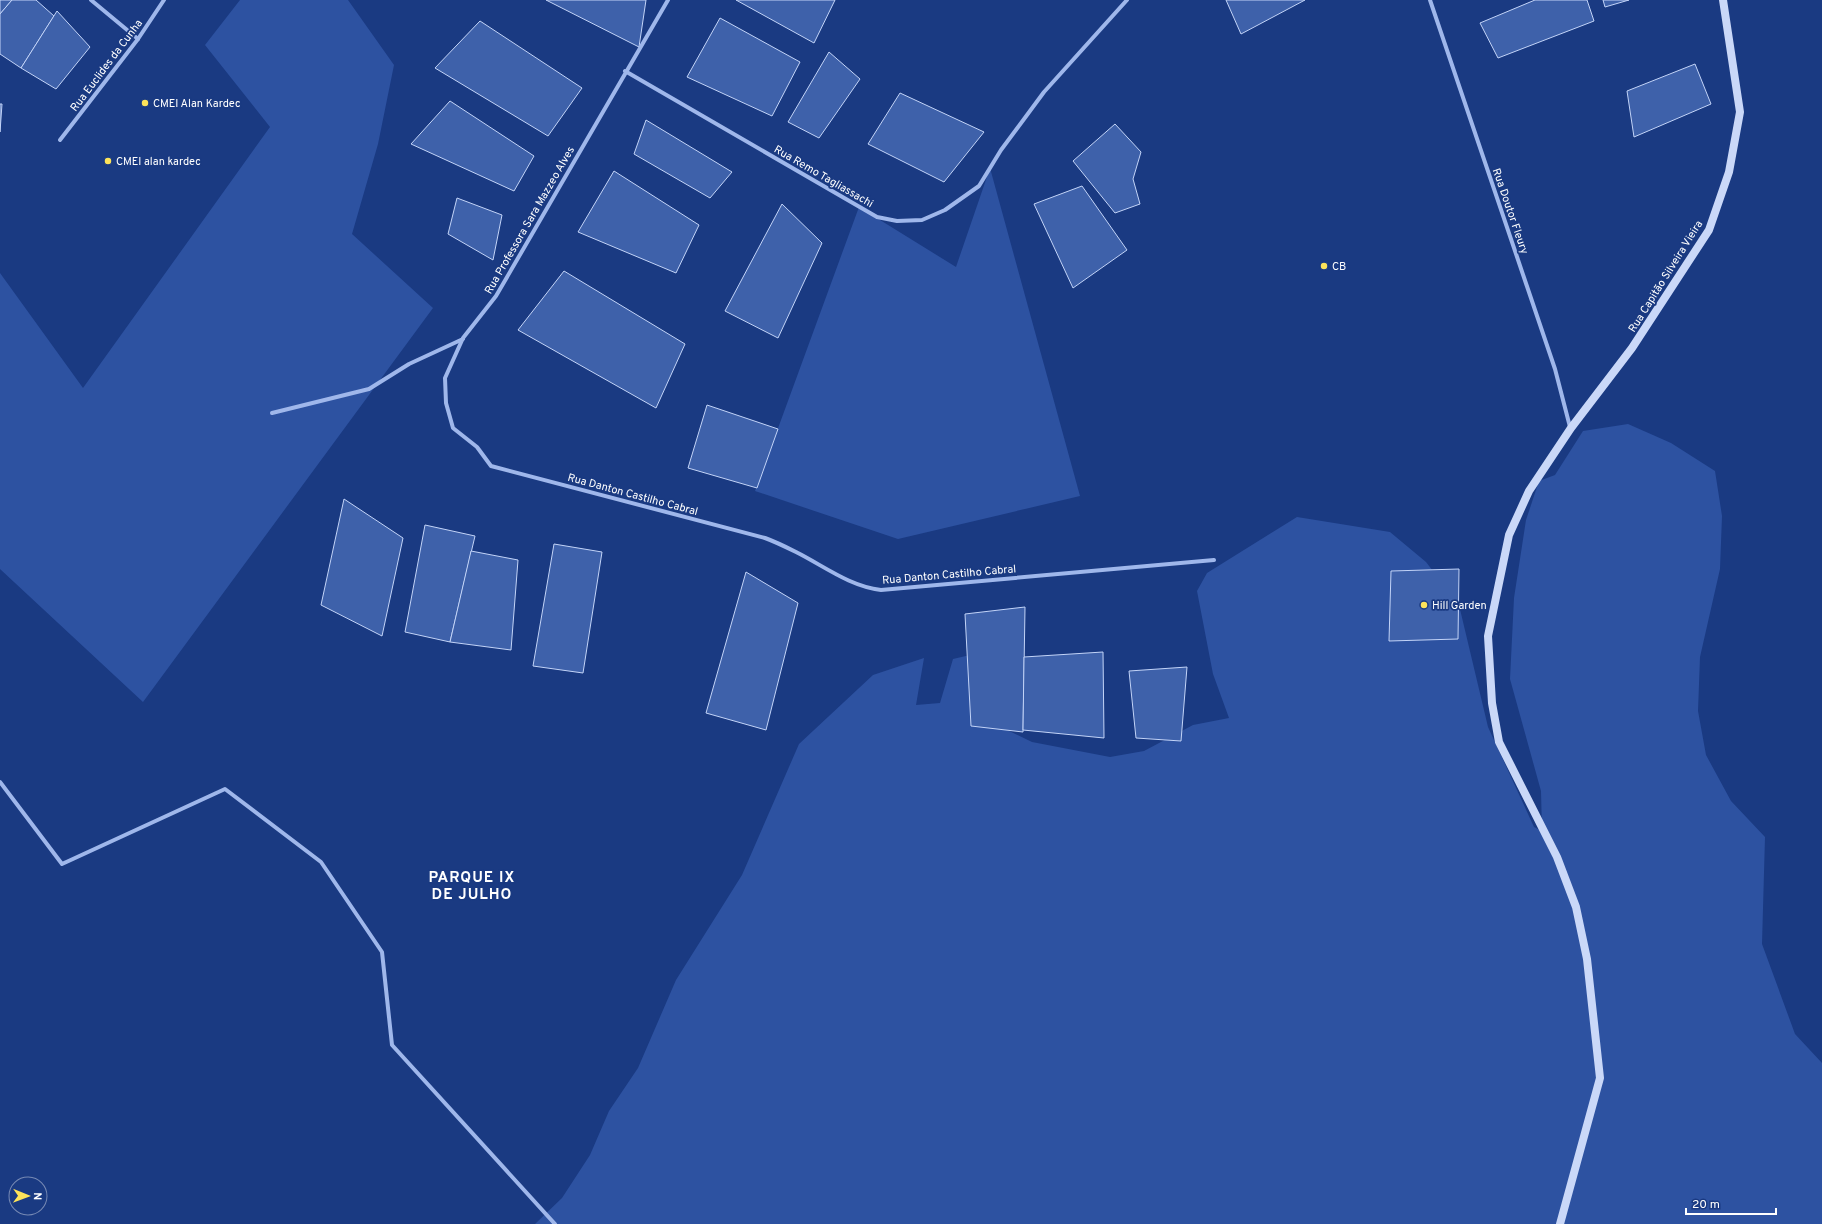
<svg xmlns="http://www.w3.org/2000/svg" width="1822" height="1224" font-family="Overpass,sans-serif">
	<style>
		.green { fill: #2d52a1 }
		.building { fill: #3e61aa; stroke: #c3d4f8 }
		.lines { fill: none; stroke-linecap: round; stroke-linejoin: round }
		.street { stroke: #9fb7eb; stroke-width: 4 }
		.secondary { stroke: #cad8f8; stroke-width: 8 }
		.poi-dot { fill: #fde35a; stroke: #1a3a82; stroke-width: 1.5 }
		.labels { text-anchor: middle; stroke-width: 3.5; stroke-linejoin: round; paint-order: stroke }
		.street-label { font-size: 11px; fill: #fff; stroke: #1a3a82 }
		.poi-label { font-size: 11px; fill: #fff; stroke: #1a3a82; text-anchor: start }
		.district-label { font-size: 15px; font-weight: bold; letter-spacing: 1px; fill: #fff; stroke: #1a3a82 }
	</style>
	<rect width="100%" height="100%" fill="#1a3a82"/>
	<!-- green -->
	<g class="green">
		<path d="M240,0H348L394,65L378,144L352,234L433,308L143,702L0,569V273L83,388L270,127L205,45Z"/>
		<path d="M990,168L1080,496L898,539L755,491L859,207L956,267Z"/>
		<path d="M1628,424L1671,443L1715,471L1722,516L1720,569L1700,657L1698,711L1706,755L1731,801L1765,837L1762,944L1795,1034L1822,1063V1224H535L562,1198L590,1155L609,1111L638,1068L676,980L742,875L799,744L873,675L924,658L916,705L940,703L953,659L970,655L1005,729L1032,742L1110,757L1144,751L1193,725L1229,718L1213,674L1197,591L1207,573L1297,517L1390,532L1426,562L1459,605L1488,727L1534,827L1542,831L1541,791L1510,679L1514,598L1526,520L1539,481L1555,475L1583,431Z"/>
	</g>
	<!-- building -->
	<g class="building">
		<path d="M0,0H12L0,14Z"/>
		<path d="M12,0H36L54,16L21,68L0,54V14Z"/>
		<path d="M546,0H646L639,47Z"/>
		<path d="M736,0H835L814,43Z"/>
		<path d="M1226,0H1305L1241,34Z"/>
		<path d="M1535,0H1587L1594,21L1498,58L1480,23Z"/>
		<path d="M1603,0H1629L1605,7Z"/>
		<path d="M57,11L90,47L56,89L21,68Z"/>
		<path d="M720,18L800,62L772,116L687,77Z"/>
		<path d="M480,21L582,88L548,136L435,68Z"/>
		<path d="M829,52L860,79L819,138L788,122Z"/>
		<path d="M1695,64L1711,104L1634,137L1627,91Z"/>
		<path d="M900,93L984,132L944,182L868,144Z"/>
		<path d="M450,101L534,156L514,191L411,144Z"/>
		<path d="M0,104H2L0,132Z"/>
		<path d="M646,120L732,172L710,198L634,154Z"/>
		<path d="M1115,124L1141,152L1133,179L1140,204L1115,213L1073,161Z"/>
		<path d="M614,171L699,225L676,273L578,232Z"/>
		<path d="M1082,186L1127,250L1073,288L1034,204Z"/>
		<path d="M457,198L502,215L493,260L448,234Z"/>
		<path d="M782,204L822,243L778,338L725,311Z"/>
		<path d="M564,271L685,344L656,408L518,330Z"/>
		<path d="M707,405L778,429L757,488L688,468Z"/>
		<path d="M344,499L403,538L382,636L321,605Z"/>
		<path d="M425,525L475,536L450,642L405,632Z"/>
		<path d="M554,544L602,552L583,673L533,666Z"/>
		<path d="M471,551L518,560L511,650L450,642Z"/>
		<path d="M1459,569L1458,639L1389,641L1391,571Z"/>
		<path d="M746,572L798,603L766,730L706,713Z"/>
		<path d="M1025,607L1023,732L971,726L965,614Z"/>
		<path d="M1103,652L1104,738L1023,730L1024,657Z"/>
		<path d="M1187,667L1181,741L1136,738L1129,671Z"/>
	</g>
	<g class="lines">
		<!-- street -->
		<g class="street">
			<path d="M91,0L138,39"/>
			<path d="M668,0L496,296L463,338L445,378L446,403L453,428L477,447L491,466L765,538C776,542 786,547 796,552C824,566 849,586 881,590L1214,560"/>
			<path d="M1430,0L1555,369L1570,427"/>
			<path d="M625,71L877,217L897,221L922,220L945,210L979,186L1001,150L1044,92L1127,0"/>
			<path d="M60,140L138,39L164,0"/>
			<path d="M272,413L369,389L409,364L463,339"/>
			<path d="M0,782L62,864L225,789L321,862L382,952L392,1045L555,1224"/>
		</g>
		<!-- secondary -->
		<path class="secondary" d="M1560,1224L1600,1078L1587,959L1576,907L1557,857L1499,742L1492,703L1488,636L1509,535L1529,491L1571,428L1632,348L1709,230L1729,172L1740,112L1723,0"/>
	</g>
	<!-- markers -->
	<g class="poi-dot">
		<circle cx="145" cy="103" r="4"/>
		<circle cx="108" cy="161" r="4"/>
		<circle cx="1324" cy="266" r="4"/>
		<circle cx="1424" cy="605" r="4"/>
	</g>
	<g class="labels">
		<!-- street labels -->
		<g class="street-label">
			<text transform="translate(106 65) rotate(-53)" y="4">Rua Euclides da Cunha</text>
			<text transform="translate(824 176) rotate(30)" y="4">Rua Remo Tagliassachi</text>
			<text transform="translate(1511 211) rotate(71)" y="4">Rua Doutor Fleury</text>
			<text transform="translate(529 220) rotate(-60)" y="4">Rua Professora Sara Mazzeo Alves</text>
			<text transform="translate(1665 276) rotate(-58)" y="4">Rua Capitão Silveira Vieira</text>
			<text transform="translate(633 494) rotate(15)" y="4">Rua Danton Castilho Cabral</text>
			<text transform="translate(949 574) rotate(-5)" y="4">Rua Danton Castilho Cabral</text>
		</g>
		<!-- poi labels -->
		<g class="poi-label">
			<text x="153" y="107">CMEI Alan Kardec</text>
			<text x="116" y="165">CMEI alan kardec</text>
			<text x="1332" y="270">CB</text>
			<text x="1432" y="609">Hill Garden</text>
		</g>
		<!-- district labels -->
		<g class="district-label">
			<text x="472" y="882">PARQUE IX<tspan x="472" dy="17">DE JULHO</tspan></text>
		</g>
	</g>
	<!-- north arrow -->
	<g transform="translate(28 1196) rotate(91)"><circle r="19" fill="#1a3a82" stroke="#7689b4"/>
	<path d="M0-3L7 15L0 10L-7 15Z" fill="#fde35a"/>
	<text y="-6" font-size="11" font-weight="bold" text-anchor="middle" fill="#ffffff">N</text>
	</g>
	<!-- scale -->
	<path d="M1686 1208v6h90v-6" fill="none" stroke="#ffffff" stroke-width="2"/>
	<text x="1692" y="1208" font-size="12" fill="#ffffff" stroke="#1a3a82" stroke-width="3" paint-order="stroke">20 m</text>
</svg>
